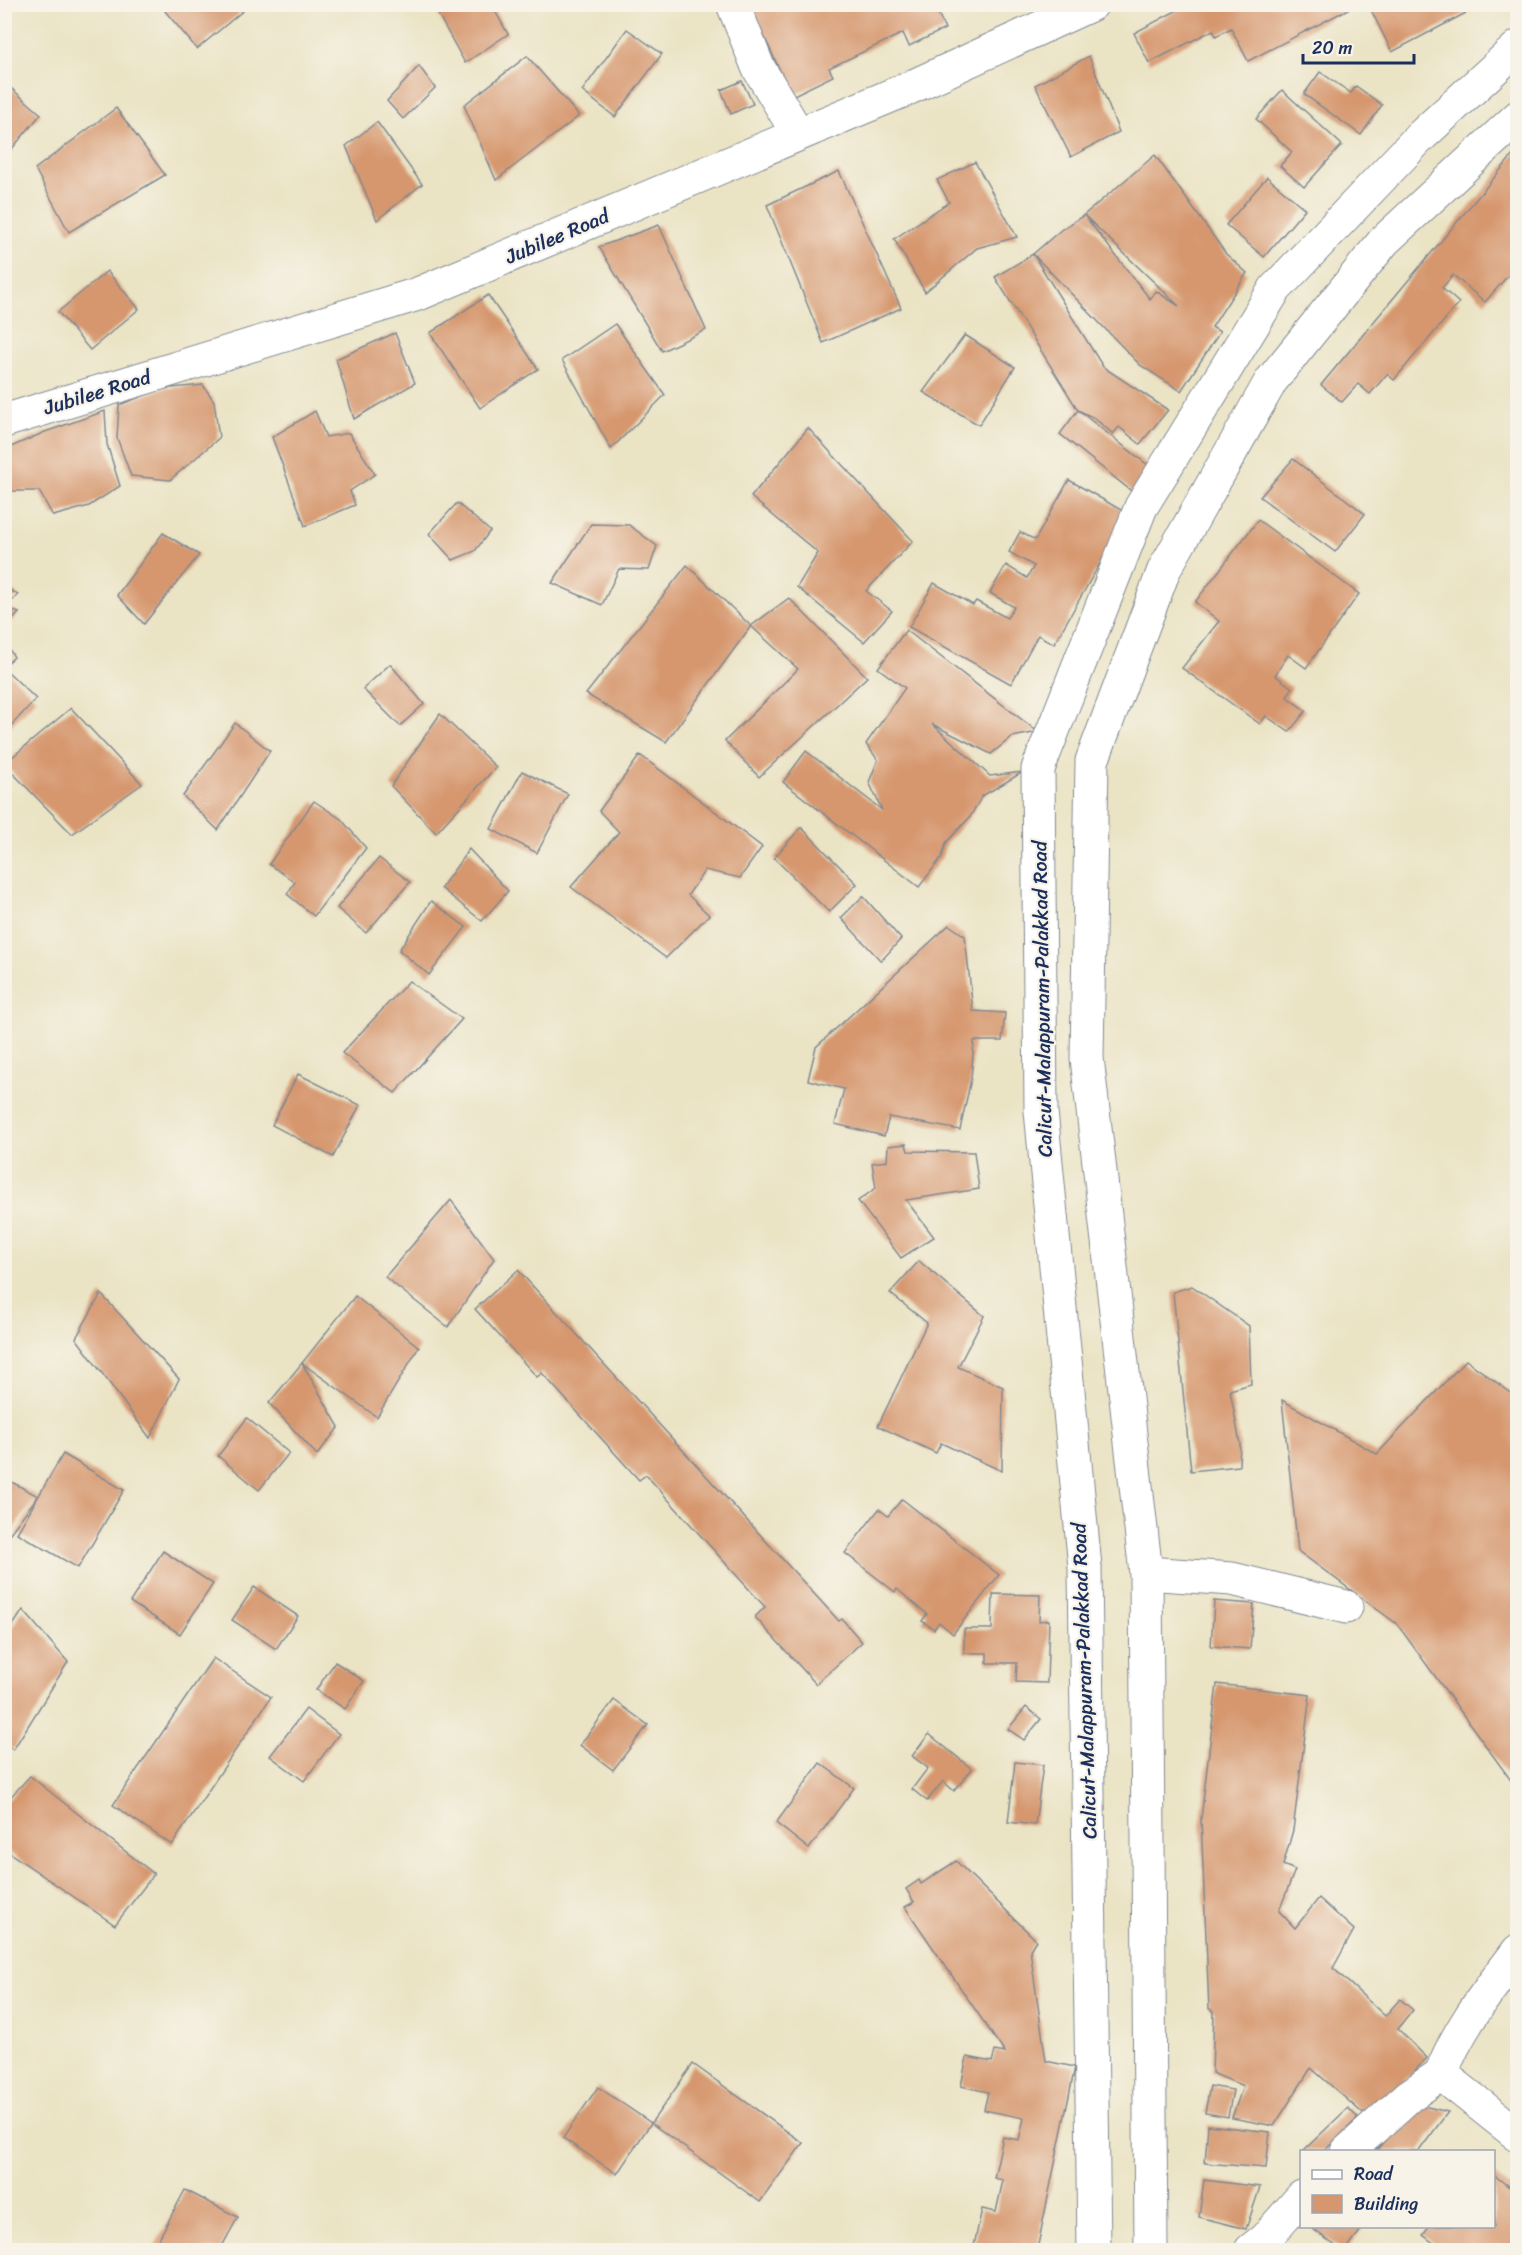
<svg xmlns="http://www.w3.org/2000/svg" width="1522" height="2255" font-family="Sriracha,sans-serif">
	<style>
		.building { fill: #d6976e }
		.lines { fill: none; stroke-linecap: round; stroke-linejoin: round }
		.minor-casing { stroke: #828991; stroke-width: 35 }
		.major-casing { stroke: #828991; stroke-width: 35 }
		.highway-casing { stroke: #828991; stroke-width: 35 }
		.minor { stroke: #fff; stroke-width: 33 }
		.major { stroke: #fff; stroke-width: 33 }
		.highway { stroke: #fff; stroke-width: 33 }
		.labels { text-anchor: middle; stroke-width: 4.5; stroke-linejoin: round; paint-order: stroke }
		.street-label { font-size: 20px; fill: #1b2f5e; stroke: #f7f3e8 }
	</style>
	<rect width="100%" height="100%" fill="#f7f3e8"/>
	<filter id="ink" filterUnits="userSpaceOnUse"><feTurbulence type="fractalNoise" baseFrequency=".0167" numOctaves="2"/><feDisplacementMap in="SourceGraphic" scale="12" xChannelSelector="R" yChannelSelector="G"/><feConvolveMatrix kernelMatrix="1 2 1 2 8 2 1 2 1" color-interpolation-filters="sRGB"/></filter>
	<filter id="wash" filterUnits="userSpaceOnUse"><feTurbulence type="fractalNoise" baseFrequency=".008" numOctaves="4" result="noise"/><feDisplacementMap in="SourceGraphic" scale="24" xChannelSelector="R" yChannelSelector="G"/><feGaussianBlur stdDeviation="1.35" result="paint"/><feColorMatrix in="noise" values="0 0 0 0 0 0 0 0 0 0 0 0 0 0 0 0 0 1.4 0 .05"/><feComposite in="paint" operator="in"/></filter>
	<g filter="url(#wash)">
		<rect width="100%" height="100%" fill="#eae3c4"/>
		<g id="blocks">
			<!-- building -->
			<g class="building">
				<path d="M172,4H251L197,49L165,11Z"/>
				<path d="M437,4H491L508,34L465,63L434,7Z"/>
				<path d="M749,4H920L922,9L934,4L945,29L909,46L903,33L829,68L833,76L792,96Z"/>
				<path d="M1189,4L1212,5L1358,4L1248,61L1231,28L1216,36L1213,30L1149,63L1134,33Z"/>
				<path d="M1368,4H1483L1392,52Z"/>
				<path d="M627,29L662,54L615,117L582,91Z"/>
				<path d="M527,56L579,116L496,180L464,105Z"/>
				<path d="M1089,56L1119,132L1071,157L1035,85Z"/>
				<path d="M419,66L435,88L403,119L387,101Z"/>
				<path d="M1320,72L1351,93L1356,86L1382,105L1361,135L1304,94Z"/>
				<path d="M742,81L753,104L731,114L721,90Z"/>
				<path d="M5,83L41,114L5,157Z"/>
				<path d="M1282,90L1342,145L1304,187L1280,166L1292,152L1256,119Z"/>
				<path d="M116,108L165,175L69,232L35,169Z"/>
				<path d="M377,122L422,184L377,220L346,146Z"/>
				<path d="M1518,149V229L1516,231L1518,233V264L1485,302L1453,275L1442,288L1459,303L1394,380L1387,374L1370,394L1358,384L1342,402L1321,385Z"/>
				<path d="M1155,155L1226,254L1247,273L1212,327L1220,332L1181,391L1140,365L1033,254L1062,229L1084,215L1150,299L1156,291L1179,306L1084,215Z"/>
				<path d="M975,162L1017,237L977,248L925,292L894,239L949,202L937,180Z"/>
				<path d="M839,171L901,308L823,343L767,205Z"/>
				<path d="M1267,177L1305,209L1264,257L1226,225Z"/>
				<path d="M659,225L706,330L662,351L599,247Z"/>
				<path d="M1033,254L1103,367L1168,410L1140,444L1119,427L1113,434L1094,418L1078,410L1149,466L1134,493L1060,434L1078,410L995,277Z"/>
				<path d="M107,271L139,309L90,350L58,312Z"/>
				<path d="M488,295L538,369L480,408L430,333Z"/>
				<path d="M615,324L665,395L611,449L562,360Z"/>
				<path d="M395,333L415,383L354,419L336,359Z"/>
				<path d="M965,335L1015,367L979,425L923,392Z"/>
				<path d="M203,385L214,401L219,438L170,480L131,476L117,438L119,405L161,389Z"/>
				<path d="M105,411L107,444L120,486L89,506L53,516L39,491H5L4,450L45,432Z"/>
				<path d="M315,411L326,437L349,433L375,474L350,491L355,505L305,526L272,437Z"/>
				<path d="M808,428L913,541L866,591L892,611L864,642L797,587L818,553L751,497Z"/>
				<path d="M1293,459L1365,514L1335,552L1260,497Z"/>
				<path d="M1069,480L1128,514L1054,644L1038,635L1011,684L909,627L934,583L973,605L976,601L1007,618L1014,607L990,593L1006,565L1027,578L1034,566L1009,552L1020,532L1035,540Z"/>
				<path d="M457,503L490,531L475,551L453,560L429,534Z"/>
				<path d="M1258,520L1359,594L1306,668L1288,655L1275,675L1292,688L1287,697L1306,711L1289,732L1266,716L1260,724L1182,668L1219,621L1195,602Z"/>
				<path d="M591,524L629,525L657,546L649,570L619,569L602,605L552,583Z"/>
				<path d="M163,533L199,555L144,624L117,595Z"/>
				<path d="M687,565L751,626L666,742L586,694Z"/>
				<path d="M4,586L18,595L6,607L19,613L4,629Z"/>
				<path d="M789,598L867,677L759,777L725,741L798,669L751,626Z"/>
				<path d="M906,630L1038,732L1012,737L991,754L932,724L990,776L1023,772L982,796L970,817L946,843L942,857L919,887L783,782L806,751L882,810L869,782L878,760L866,744L905,688L878,668Z"/>
				<path d="M4,641L14,657L4,666Z"/>
				<path d="M390,664L424,704L400,726L363,689Z"/>
				<path d="M4,668L36,699L4,733Z"/>
				<path d="M71,708L142,784L72,834L4,764Z"/>
				<path d="M440,714L496,767L436,833L391,786Z"/>
				<path d="M235,723L270,751L218,830L183,796Z"/>
				<path d="M640,755L762,847L740,878L705,870L688,895L709,915L666,958L571,887L619,832L599,811Z"/>
				<path d="M522,771L568,794L537,853L491,829Z"/>
				<path d="M314,801L341,819L366,848L314,916L287,894L295,882L269,864Z"/>
				<path d="M801,827L857,884L829,912L774,858Z"/>
				<path d="M469,849L508,891L482,921L441,888Z"/>
				<path d="M379,858L410,882L366,933L337,908Z"/>
				<path d="M863,896L901,939L881,961L841,918Z"/>
				<path d="M431,901L466,927L429,975L399,950Z"/>
				<path d="M949,925L965,936L973,1011L1005,1013L1002,1041H974L971,1079L960,1130L889,1117L884,1136L835,1124L844,1089L808,1080L816,1047Z"/>
				<path d="M409,981L462,1019L395,1093L342,1053Z"/>
				<path d="M298,1074L360,1105L333,1157L272,1125Z"/>
				<path d="M906,1144L908,1151L974,1152L979,1189L906,1200L934,1237L901,1258L858,1201L876,1188L872,1163L887,1161L888,1146Z"/>
				<path d="M451,1200L494,1259L448,1327L385,1277Z"/>
				<path d="M919,1261L984,1316L958,1367L1003,1387L1002,1471L941,1443L936,1453L878,1426L927,1323L890,1293Z"/>
				<path d="M518,1270L839,1621L842,1619L862,1642L816,1684L755,1617L765,1607L646,1475L639,1480L542,1373L537,1377L475,1309Z"/>
				<path d="M1192,1286L1249,1326L1251,1384L1230,1390L1240,1444L1239,1466L1191,1471L1173,1292Z"/>
				<path d="M101,1294L179,1379L150,1438L76,1338Z"/>
				<path d="M355,1296L419,1347L377,1417L302,1363Z"/>
				<path d="M1466,1360L1518,1398V1790L1397,1624L1298,1551L1282,1400L1377,1454Z"/>
				<path d="M302,1363L339,1427L317,1455L269,1403Z"/>
				<path d="M247,1418L289,1453L259,1490L218,1456Z"/>
				<path d="M63,1454L124,1490L78,1568L17,1533Z"/>
				<path d="M4,1478L38,1496L4,1541Z"/>
				<path d="M902,1499L999,1575L953,1634L939,1622L934,1629L922,1621L927,1614L897,1589L895,1592L845,1553L879,1509L888,1516Z"/>
				<path d="M163,1551L213,1584L180,1634L130,1602Z"/>
				<path d="M254,1587L298,1616L276,1649L232,1620Z"/>
				<path d="M993,1594L1040,1595L1039,1621L1049,1620L1047,1683L1016,1682L1017,1663H987V1653H964V1629H992Z"/>
				<path d="M1214,1601L1254,1604L1250,1649L1211,1646Z"/>
				<path d="M23,1610L68,1662L13,1750L4,1743V1639Z"/>
				<path d="M213,1658L271,1697L172,1845L113,1805Z"/>
				<path d="M335,1662L364,1681L345,1709L316,1690Z"/>
				<path d="M1217,1684L1310,1695L1293,1830L1283,1865L1295,1870L1279,1911L1295,1928L1319,1898L1354,1930L1333,1968L1385,2016L1400,1999L1413,2010L1398,2029L1427,2058L1368,2118L1311,2068L1274,2126L1232,2118L1243,2086L1212,2073L1214,2011L1209,2009L1201,1819Z"/>
				<path d="M614,1700L648,1725L613,1770L580,1745Z"/>
				<path d="M1026,1707L1041,1719L1024,1740L1008,1729Z"/>
				<path d="M306,1709L339,1734L304,1781L270,1756Z"/>
				<path d="M929,1734L972,1769L954,1791L943,1781L927,1801L912,1789L928,1768L912,1756Z"/>
				<path d="M1015,1762L1043,1765L1035,1825L1008,1822Z"/>
				<path d="M820,1763L854,1788L809,1849L776,1823Z"/>
				<path d="M30,1776L154,1874L115,1925L4,1849V1804Z"/>
				<path d="M956,1861L1036,1940L1030,1950L1046,2061L1075,2067L1037,2250H973L982,2209L996,2212L1003,2180L994,2178L1003,2137L1019,2140L1024,2118L984,2110L988,2092L961,2086L967,2057L992,2062L995,2051L1005,2053L905,1907L914,1902L906,1889L919,1880L921,1884Z"/>
				<path d="M693,2064L803,2143L760,2202L651,2123Z"/>
				<path d="M1210,2086L1233,2090L1228,2117L1205,2113Z"/>
				<path d="M598,2087L651,2123L617,2174L563,2138Z"/>
				<path d="M1415,2104L1448,2112L1419,2151H1376Z"/>
				<path d="M1348,2108L1358,2118L1324,2151H1303Z"/>
				<path d="M1208,2125L1270,2132L1266,2168L1205,2163Z"/>
				<path d="M1494,2175L1518,2194V2248L1516,2250H1443L1423,2235L1430,2226H1494Z"/>
				<path d="M1204,2180L1260,2187L1246,2229L1199,2217Z"/>
				<path d="M185,2190L238,2217L220,2250H153Z"/>
				<path d="M1309,2226H1364L1346,2250H1341Z"/>
			</g>
		</g>
	</g>
	<g filter="url(#ink)">
		<use href="#blocks" fill-opacity="0" stroke="#828991" stroke-width="1.5"/>
		<g class="lines">
			<defs>
				<g id="minor">
					<path d="M733,4L758,67L798,134"/>
					<path d="M1146,1573L1232,1579L1346,1607"/>
					<path d="M1441,2074C1458,2028 1489,1990 1518,1951"/>
					<path d="M1347,2152L1409,2096L1441,2074L1518,2135"/>
					<path d="M1251,2250L1265,2239L1302,2197"/>
				</g>
				<path id="major" d="M4,421L418,294L907,89L1092,4"/>
				<g id="highway">
					<path d="M1094,2250L1085,1567L1041,1111L1038,769L1141,507L1275,289L1419,138L1518,47"/>
					<path d="M1151,2250L1146,1573L1087,1058L1092,761L1164,570L1271,381L1384,241L1518,117"/>
				</g>
			</defs>
			<!-- minor casing -->
			<use href="#minor" class="minor-casing"/>
			<!-- major casing -->
			<use href="#major" class="major-casing"/>
			<!-- highway casing -->
			<use href="#highway" class="highway-casing"/>
			<!-- minor -->
			<use href="#minor" class="minor"/>
			<!-- major -->
			<use href="#major" class="major"/>
			<!-- highway -->
			<use href="#highway" class="highway"/>
		</g>
	</g>
	<g class="labels">
		<!-- street labels -->
		<g class="street-label">
			<text transform="translate(557 236) rotate(-23)" y="7">Jubilee Road</text>
			<text transform="translate(97 392) rotate(-17)" y="7">Jubilee Road</text>
			<text transform="translate(1042 999) rotate(-91)" y="7">Calicut-Malappuram-Palakkad Road</text>
			<text transform="translate(1084 1681) rotate(-92)" y="7">Calicut-Malappuram-Palakkad Road</text>
		</g>
	</g>
	<!-- margin -->
	<rect width="1522" height="2255" fill="none" stroke="#f7f3e8" stroke-width="24"/>
	<!-- legend -->
	<rect x="1300" y="2150" width="195" height="78" fill="#f7f3e8" stroke="#9fa5b1" stroke-width="1.5"/>
	<rect x="1312" y="2170" width="30" height="9" fill="#ffffff" stroke="#9fa5b1" stroke-width="1.5"/>
	<text x="1354" y="2180" font-size="18" fill="#1b2f5e">Road</text>
	<rect x="1312" y="2195" width="30" height="18" fill="#d6976e" stroke="#9fa5b1" stroke-width="1.5"/>
	<text x="1354" y="2210" font-size="18" fill="#1b2f5e">Building</text>
	<!-- scale -->
	<path d="M1303 54v9h111v-9" fill="none" stroke="#1b2f5e" stroke-width="3"/>
	<text x="1312" y="54" font-size="18" fill="#1b2f5e" stroke="#f7f3e8" stroke-width="4.5" paint-order="stroke">20 m</text>
</svg>
